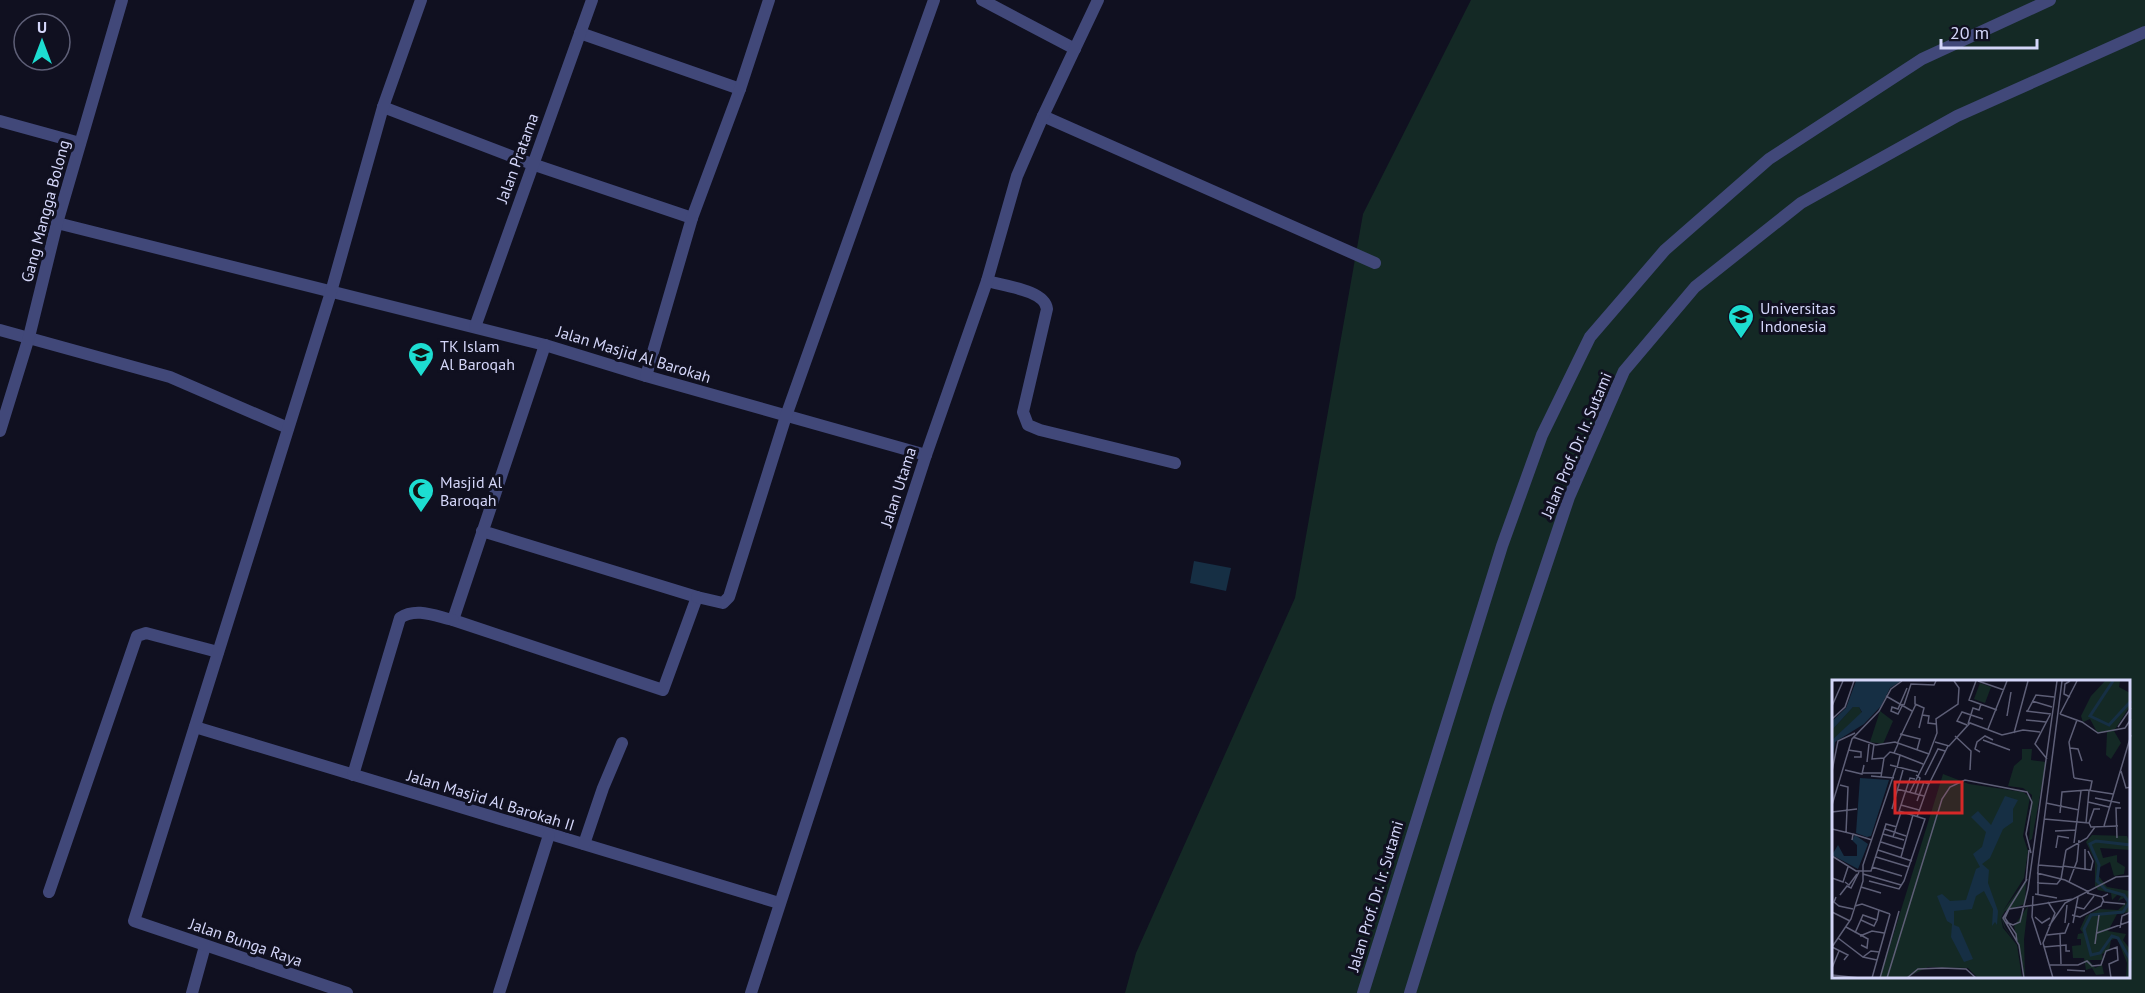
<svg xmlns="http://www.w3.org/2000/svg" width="2145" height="993" font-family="'PT Sans',sans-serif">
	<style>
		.green { fill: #142925; fill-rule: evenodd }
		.water { fill: #162f44 }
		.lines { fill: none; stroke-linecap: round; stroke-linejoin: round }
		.street { stroke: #414879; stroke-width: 12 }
		.labels { text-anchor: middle; stroke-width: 6; stroke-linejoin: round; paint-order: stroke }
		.street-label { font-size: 16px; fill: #d4d6f9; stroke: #101020 }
		.poi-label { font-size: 16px; fill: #d4d6f9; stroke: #101020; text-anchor: start }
		.inset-river { fill: none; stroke: #162f44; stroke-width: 3 }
		.inset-road { fill: none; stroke: #5e5f77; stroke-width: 1.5 }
		.view { fill: #d62828; fill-opacity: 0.15; stroke: #d62828; stroke-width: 3 }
		.inset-edge { fill: none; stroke: #d4d6f9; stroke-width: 3 }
	</style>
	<rect width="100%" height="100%" fill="#101020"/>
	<!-- green -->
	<path class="green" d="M1471,0H2145V993H1125L1136,953L1295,598L1363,214ZM1833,681H2128V976H1833Z"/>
	<!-- water -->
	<path class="water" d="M1194,561L1231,568L1226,591L1190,583Z"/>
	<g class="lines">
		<!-- street -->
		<g class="street">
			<path d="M982,0L1075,49"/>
			<path d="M580,33L740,89"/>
			<path d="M383,107L532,164L692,218"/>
			<path d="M1043,116L1375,263"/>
			<path d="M0,121L80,143"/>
			<path d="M57,223L545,345L646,376L926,455"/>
			<path d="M987,281C1004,286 1045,290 1047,309L1023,412L1028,425L1040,430L1175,463"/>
			<path d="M475,327L592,0"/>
			<path d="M0,330L170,377L288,428"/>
			<path d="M646,376L692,218L740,89L769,0"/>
			<path d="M0,431L29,337L57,223L122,0"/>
			<path d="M482,531L697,597L663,690L453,620L545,345"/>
			<path d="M697,597L723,603L729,597L786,416L934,0"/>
			<path d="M195,727L779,903"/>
			<path d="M353,775L400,618C416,607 435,616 453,620"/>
			<path d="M584,844L603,788L622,743"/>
			<path d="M49,892L137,636L146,633L218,652"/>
			<path d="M192,993L205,946"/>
			<path d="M347,993L134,921L331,292L383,107L421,0"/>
			<path d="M499,993L549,835"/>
			<path d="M751,993L926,455L987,281L1017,176L1043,116L1098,0"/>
			<path d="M1363,993L1502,546L1542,435L1590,337L1665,250L1769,159L1922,59L2050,0"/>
			<path d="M1410,993L1498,709L1569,497L1624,371L1695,287L1801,203L1957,116L2145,32"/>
		</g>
	</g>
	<!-- icons -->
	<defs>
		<symbol id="university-pin" viewBox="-11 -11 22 30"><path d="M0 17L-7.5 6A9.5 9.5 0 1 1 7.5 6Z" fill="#1dddd1" stroke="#101020"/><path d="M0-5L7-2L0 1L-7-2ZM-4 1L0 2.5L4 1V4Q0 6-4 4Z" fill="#111"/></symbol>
		<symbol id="school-pin" viewBox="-11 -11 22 30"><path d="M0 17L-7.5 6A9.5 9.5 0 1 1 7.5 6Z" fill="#1dddd1" stroke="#101020"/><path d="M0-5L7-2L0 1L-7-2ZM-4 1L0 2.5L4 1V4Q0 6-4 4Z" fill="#111"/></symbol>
		<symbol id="mosque-pin" viewBox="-11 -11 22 30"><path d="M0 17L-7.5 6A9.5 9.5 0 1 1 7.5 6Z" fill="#1dddd1" stroke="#101020"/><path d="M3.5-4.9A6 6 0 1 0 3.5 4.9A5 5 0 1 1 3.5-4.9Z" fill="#111"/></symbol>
	</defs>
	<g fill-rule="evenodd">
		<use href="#university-pin" x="1726" y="302" width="30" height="40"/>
		<use href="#school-pin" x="406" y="340" width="30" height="40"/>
		<use href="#mosque-pin" x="406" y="476" width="30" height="40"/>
	</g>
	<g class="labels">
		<!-- street labels -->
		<g class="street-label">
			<text transform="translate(517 158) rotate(-70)" y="6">Jalan Pratama</text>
			<text transform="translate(45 211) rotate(-75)" y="6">Gang Mangga Bolong</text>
			<text transform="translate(634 354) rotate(17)" y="6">Jalan Masjid Al Barokah</text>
			<text transform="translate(1576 445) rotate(-67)" y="6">Jalan Prof. Dr. Ir. Sutami</text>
			<text transform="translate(898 487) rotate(-72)" y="6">Jalan Utama</text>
			<text transform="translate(491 800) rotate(17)" y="6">Jalan Masjid Al Barokah II</text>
			<text transform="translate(1375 896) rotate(-73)" y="6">Jalan Prof. Dr. Ir. Sutami</text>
			<text transform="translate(246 942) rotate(19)" y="6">Jalan Bunga Raya</text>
		</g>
		<!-- poi labels -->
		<g class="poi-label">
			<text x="1760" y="314">Universitas<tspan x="1760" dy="18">Indonesia</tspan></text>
			<text x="440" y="352">TK Islam<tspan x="440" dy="18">Al Baroqah</tspan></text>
			<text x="440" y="488">Masjid Al<tspan x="440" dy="18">Baroqah</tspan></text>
		</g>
	</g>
	<!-- overview -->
	<g transform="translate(1832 680)">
		<rect width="298" height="298" fill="#101020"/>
		<path d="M273,1H288L287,7L298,13V26L282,51L289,63L279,79L274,75L275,52H265L258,39L251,42L249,36L259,16ZM148,3L159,7L153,23L142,19ZM21,27H27L30,33L0,60V50ZM48,31L61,41L51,64L38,62ZM190,69H200L199,80L214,82L200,159L197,161L200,115L191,108L176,106L182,86L190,79ZM111,94L137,104L191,112L198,117L191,156L196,171L192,198L171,231L194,200L193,224L173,231L170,236L173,247L184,263L172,247L169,236V238L171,248L185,265L190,298H146L136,288L96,287L74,298H48ZM260,155L295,156L298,163V170L268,168L271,178L285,175V182L293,187L292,194L282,196L278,182L268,187L266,195L275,207L298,211V232L285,234L276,251L294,254L291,260L298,269V298H294L295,283L285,258L279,260L277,271L270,274L271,280H257L263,288L270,285L272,294L264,295L260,288L254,290L252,278H241L240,266L249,265V259H245L246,254L251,253L248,249L254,236L267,229L286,230L296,221L292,218L286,221L289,216L285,215L280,220L279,213L266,210L263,206V181L254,162ZM196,226L192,259L193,298L182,246Z" fill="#142925"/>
		<path d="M24,1H69L58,8L49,26L32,44L3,62L0,85V60L30,32L27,27H21L0,50V41L14,28ZM28,98L57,100L39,156L35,157L24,153ZM173,116L186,120L181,129V142L171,149L158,178L150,184L157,190L156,203L166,231L165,245L163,242L160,246L161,229L152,211L144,216L140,229L122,231V245L127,247L141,279L132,282L119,257L120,244L115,241L105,216L110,214L118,221L134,220L144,189L148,187L141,174L150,167L154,152L139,137L146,131L159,145ZM23,155L36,164L26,189L0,175L6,165L12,176H25V165L20,160Z" fill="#162f44"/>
		<path class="inset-river" d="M281,1L258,36L277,45L299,21M299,165L264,161L258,164L267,185L265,201L274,210L292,215L297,223L291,232L259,235L252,249L259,275L268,273L280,256L286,258L299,281"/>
		<path class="inset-road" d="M144,1L137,20L165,30M146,1L172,10M238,1L233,4L232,14L238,17M54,16L80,31M83,16V24L92,28L87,48M200,21L220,27M71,24L66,34L59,31L60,27L66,29L75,8M72,25L79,4L102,5L104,1M0,26L11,1M194,31L219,34M195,32L204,15L222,17M228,34L250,42L266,53L293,48L299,39M228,34L245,1M90,35L97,36L96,43L104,44M175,36L179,12M0,39L13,27L22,1M194,40L214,42M136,44L141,28L147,30L149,24M135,45L125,41L130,32L151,39M286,47L299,28M156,49L175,1M182,53L196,1M68,54L88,59L85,70M123,56L139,71L138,90M21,57L44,65L63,62L97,74L105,53L104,39L126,24L127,8L122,1M151,60L178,70M103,62L117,66L138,43L170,55L191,50L208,52M42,64L40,79L52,78M65,64L84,24M238,68L246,69L250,81M16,70L29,72V77H22M148,72L143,69L145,62L153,56L161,60M68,75L91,84M215,79L203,64L218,35M35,82L37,64M58,85L86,92M65,88L68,75L62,73L66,64M13,90L30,94L32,85M0,91L6,61L23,53M289,91L294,108L299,107M31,93H50M93,95L106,69L113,71M39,96L62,98M49,97L52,78L58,72L62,73M242,98L237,62L245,40M242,98L260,101L258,111M8,105L16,107L14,153M65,109L92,116M78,112L97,74M83,114L88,98L84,95M263,118L288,123M85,121L92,102L97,104M256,122L277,127M214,123L247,130M0,125L20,59L47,31L59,9L70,1M69,125L87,130M60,129L71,90M0,132L25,129M228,133L230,112L255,110L281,114M85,137L96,106L116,66M212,139L257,143L259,147L286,146M254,143L257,111M257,143L262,129H268M272,146L299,55M0,149L21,154L20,160M53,149L74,156M223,151L244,150M21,154L40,160M51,154L72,160M61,157L69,132M285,158L284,128H289M49,162L71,169M242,163L249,111M224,168L226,156L237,158M253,169V190M46,170L80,181M234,170L255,158L263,147M0,176L24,191H39L54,144L65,147M44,177L77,187M69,177L81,135M206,185L231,187M231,186L259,190L261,181L256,171M40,187L70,196M205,193L233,200L257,212M31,194L69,205M0,198L11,202L16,187M229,199L234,170M194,200L197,170M37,201L67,209L72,201L93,139L67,131L78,98L83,99M13,202L17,205L25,194M237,202L245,181L247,160M205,203L225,204L229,199M29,207L49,213M255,213L270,217L276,214M203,214L225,218M8,215L15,206L19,208L27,192M206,215V188L230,1M201,216L200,237L209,265M4,217L2,222L7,226L21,229M270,217L272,222L293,224M216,222L223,233L211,263L221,298M23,226L30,224L58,234M244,227L252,229L262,216M0,232L18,241M240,235L248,237L269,226L271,221M203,237L210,243L218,238M29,240L42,246L45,240M174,242L181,245L188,242L196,209L225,1M233,243L235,225M241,243L246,217M217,246L233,223L284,197L299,196M14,247L36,259L35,268L29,265M288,248L290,236L299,232M23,253L31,235L45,240L47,230M265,253L299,241M228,254L229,284M215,255L233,253L237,243M28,256L40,251L52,253M6,258L31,277L45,280M185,262L184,254L173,238L177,229L241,219M263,264L267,235M0,267L19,239L31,201V185L64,88M0,267L16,275L12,280M212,267L234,265V271H238M31,277L39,271L47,272M217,285H246L255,281L260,286L269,285L274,271L285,267L286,280L277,284L279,298M0,288L7,271M235,290L253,291M0,295L28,298M40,298L58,234M48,298L67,231M55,298L110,119L118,107L133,100L195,112L200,122L194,154L199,173M75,298L86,289L110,288L134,289L144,298M192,298L187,265L171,238L195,199"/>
		<path class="view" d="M63,102H130V133H63Z"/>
		<rect width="298" height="298" class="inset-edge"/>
	</g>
	<!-- north arrow -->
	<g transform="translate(42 42)"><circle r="28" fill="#101020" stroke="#5e5f77" stroke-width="1.5"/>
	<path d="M0-4.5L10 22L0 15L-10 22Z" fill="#1dddd1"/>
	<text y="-9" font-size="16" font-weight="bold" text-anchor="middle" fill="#d4d6f9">U</text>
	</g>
	<!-- scale -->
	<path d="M1941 39v9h96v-9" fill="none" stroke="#d4d6f9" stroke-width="3"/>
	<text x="1950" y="39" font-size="18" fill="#d4d6f9" stroke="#101020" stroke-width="4.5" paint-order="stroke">20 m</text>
</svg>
